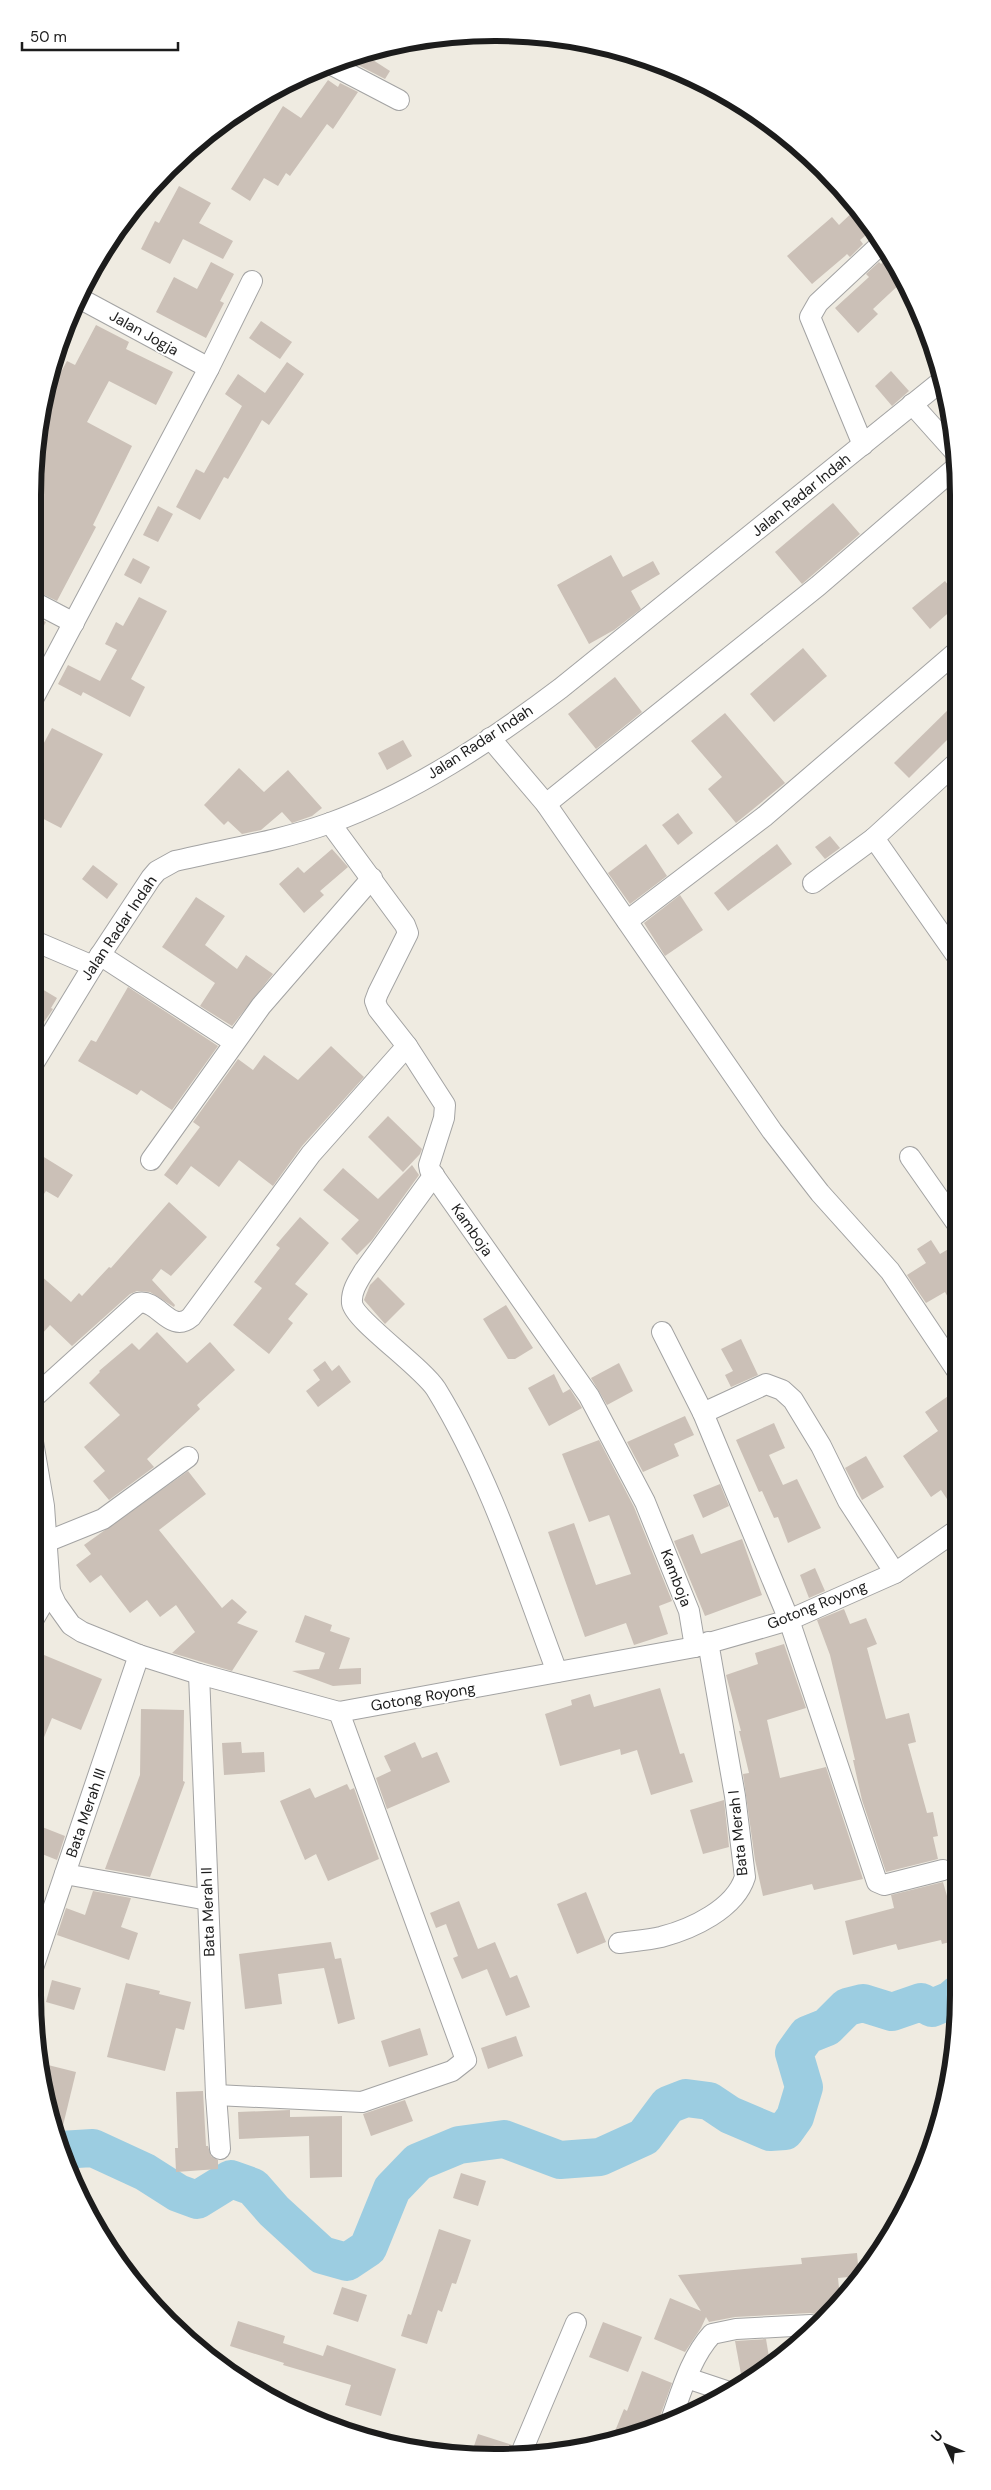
<svg xmlns="http://www.w3.org/2000/svg" width="991" height="2490" font-family="'DM Sans',sans-serif">
	<style>
		.lines { fill: none; stroke-linecap: round; stroke-linejoin: round }
		.river { stroke: #9ccde1; stroke-width: 38 }
		.building { fill: #cbc0b7 }
		.minor-casing { stroke: #a3a3a3; stroke-width: 22 }
		.minor { stroke: #fff; stroke-width: 20 }
		.labels { text-anchor: middle; stroke-width: 4; stroke-linejoin: round; paint-order: stroke }
		.street-label { font-size: 15px; fill: #1c1c1c; stroke: #fff }
		.rim { fill: none; stroke: #1c1c1c; stroke-width: 6 }
	</style>
	<rect width="100%" height="100%" fill="#efebe1"/>
	<g class="lines">
		<!-- river -->
		<path class="river" d="M60,2150L93,2148L145,2172L178,2193L197,2200L231,2179L253,2187L274,2211L322,2255L347,2262L368,2248L392,2189L418,2162L459,2145L504,2139L560,2160L600,2157L644,2137L668,2105L686,2098L709,2101L730,2115L770,2132L785,2131L795,2117L804,2087L794,2053L807,2035L827,2027L847,2007L863,2003L892,2012L921,2002L932,2008L951,2000L958,1994"/>
	</g>
	<!-- building -->
	<g class="building">
		<path d="M362,53L390,71L385,79L354,63Z"/>
		<path d="M328,80L338,87L340,83L358,92L333,129L327,124L290,176L286,173L278,186L264,178L250,201L231,189L283,106L301,118Z"/>
		<path d="M179,186L211,203L199,223L233,241L223,259L183,239L170,264L141,249L155,221L159,223Z"/>
		<path d="M856,209L871,231L860,240L863,244L850,257L847,254L845,256L812,284L787,256L832,217L839,225Z"/>
		<path d="M888,257L904,280L873,309L878,314L858,333L835,308L869,277L866,274L879,262L881,264Z"/>
		<path d="M211,262L234,274L220,301L224,303L206,338L156,312L174,277L197,289Z"/>
		<path d="M261,321L292,342L280,359L249,338Z"/>
		<path d="M96,325L129,342L126,349L173,372L156,405L109,381L87,422L132,446L93,525L96,527L57,601L32,589V496L49,394L67,361L75,365Z"/>
		<path d="M287,362L304,374L269,425L262,420L228,479L224,477L200,520L176,507L196,469L204,473L242,406L225,394L238,374L265,393Z"/>
		<path d="M891,371L909,391L892,406L875,386Z"/>
		<path d="M833,503L860,534L802,584L775,552Z"/>
		<path d="M158,506L173,514L158,542L143,535Z"/>
		<path d="M611,555L623,577L653,561L660,574L631,591L641,609L614,630L589,644L557,585Z"/>
		<path d="M133,558L150,567L141,584L124,575Z"/>
		<path d="M945,581L955,594V607L930,629L912,608Z"/>
		<path d="M139,597L167,611L131,679L145,687L130,717L83,692L81,696L58,684L68,665L100,681L117,650L105,644L116,622L123,626Z"/>
		<path d="M32,615L46,622L32,647Z"/>
		<path d="M803,648L827,676L774,722L750,694Z"/>
		<path d="M615,677L642,712L596,749L568,714Z"/>
		<path d="M955,703V732L909,778L894,763Z"/>
		<path d="M725,713L785,783L736,823L708,789L722,777L691,741Z"/>
		<path d="M52,728L103,754L61,828L32,813V765Z"/>
		<path d="M403,740L412,756L387,770L378,753Z"/>
		<path d="M239,768L264,792L288,770L322,808L312,816L292,823L282,812L261,830L242,834L228,821L224,825L204,805Z"/>
		<path d="M678,813L693,833L678,845L662,825Z"/>
		<path d="M830,836L840,848L825,859L815,847Z"/>
		<path d="M646,844L667,876L630,904L608,873Z"/>
		<path d="M777,844L792,864L728,911L714,893Z"/>
		<path d="M332,849L348,867L320,891L324,895L304,913L279,884L298,867L304,873Z"/>
		<path d="M93,865L118,884L107,899L82,879Z"/>
		<path d="M680,895L703,930L665,956L644,923Z"/>
		<path d="M196,897L225,916L205,945L237,969L246,955L273,974L232,1026L200,1006L215,983L162,947Z"/>
		<path d="M32,983L57,998L51,1008L53,1009L32,1039Z"/>
		<path d="M128,987L218,1046L172,1110L141,1090L137,1095L78,1061L91,1040L96,1042Z"/>
		<path d="M331,1046L364,1077L302,1146L273,1186L239,1160L219,1187L191,1166L177,1185L164,1175L200,1127L193,1122L238,1059L253,1070L264,1055L298,1080Z"/>
		<path d="M388,1116L422,1149L420,1154L403,1172L368,1137Z"/>
		<path d="M39,1154L73,1175L58,1198L46,1191L32,1211V1164Z"/>
		<path d="M412,1165L419,1175L372,1240L357,1255L341,1239L359,1220L323,1190L343,1168L378,1199Z"/>
		<path d="M169,1202L207,1237L171,1276L161,1269L152,1280L175,1305L174,1307L150,1292L137,1291L130,1294L72,1346L50,1325L32,1345V1268L71,1302L79,1293L82,1296L109,1267L111,1268Z"/>
		<path d="M300,1217L329,1243L295,1284L308,1294L288,1319L293,1323L269,1354L233,1325L262,1288L254,1282L280,1248L276,1245Z"/>
		<path d="M931,1240L940,1254L957,1244V1297L950,1301L945,1292L926,1303L907,1275L926,1263L917,1249Z"/>
		<path d="M378,1277L405,1304L385,1324L364,1300L370,1285Z"/>
		<path d="M506,1305L533,1348L515,1359H508L483,1319Z"/>
		<path d="M157,1332L187,1363L210,1342L235,1370L197,1405L200,1409L147,1459L154,1467L109,1500L93,1481L105,1471L84,1447L120,1415L89,1383L100,1372L99,1371L132,1343L139,1350Z"/>
		<path d="M741,1339L758,1375L731,1387L725,1375L733,1371L721,1349Z"/>
		<path d="M325,1361L332,1371L339,1365L351,1382L318,1407L306,1391L320,1380L313,1370Z"/>
		<path d="M619,1363L633,1391L607,1405L591,1378Z"/>
		<path d="M554,1374L563,1393L570,1389L582,1408L549,1426L528,1388Z"/>
		<path d="M957,1390V1514L941,1490L931,1497L903,1456L938,1431L925,1412Z"/>
		<path d="M685,1416L694,1435L674,1444L679,1456L643,1472L627,1442Z"/>
		<path d="M774,1423L785,1448L769,1455L783,1485L797,1479L821,1528L788,1543L778,1517L774,1518L762,1491L759,1492L736,1440Z"/>
		<path d="M599,1440L634,1507L672,1601L659,1606L668,1634L634,1645L626,1623L585,1637L548,1532L574,1523L596,1585L631,1574L609,1515L589,1522L562,1454Z"/>
		<path d="M866,1456L884,1487L862,1500L845,1468Z"/>
		<path d="M188,1471L206,1494L159,1530L222,1608L232,1599L247,1612L237,1623L258,1631L232,1671L172,1653L195,1632L176,1605L160,1617L147,1600L130,1613L101,1575L90,1583L76,1565L91,1554L84,1545Z"/>
		<path d="M720,1484L729,1506L703,1518L693,1495Z"/>
		<path d="M693,1534L701,1554L742,1539L762,1595L705,1616L674,1541Z"/>
		<path d="M815,1568L825,1591L809,1598L800,1575Z"/>
		<path d="M844,1609L850,1624L866,1618L877,1644L867,1648L886,1719L909,1713L916,1742L908,1744L927,1813L933,1812L938,1836L933,1837L938,1859L886,1872L862,1800L853,1760H855L830,1655L817,1620Z"/>
		<path d="M305,1615L332,1625L330,1631L350,1638L339,1669L361,1668V1684L333,1686L292,1671L319,1669L325,1653L295,1642Z"/>
		<path d="M784,1644L806,1708L767,1720L780,1778L826,1767L863,1879L814,1890L812,1884L763,1896L755,1860L743,1774L749,1773L739,1731H741L726,1675L758,1664L755,1653Z"/>
		<path d="M32,1650L102,1679L81,1730L52,1718L33,1764Z"/>
		<path d="M660,1688L680,1754L684,1753L693,1782L651,1795L637,1750L621,1755L620,1749L560,1766L545,1714L572,1705L571,1700L590,1694L594,1707Z"/>
		<path d="M141,1709L184,1710L183,1781L185,1782L150,1877L105,1869L140,1775Z"/>
		<path d="M241,1742L242,1753L264,1752L265,1772L224,1775L222,1743Z"/>
		<path d="M415,1742L422,1758L437,1752L450,1782L387,1809L376,1778L391,1771L384,1756Z"/>
		<path d="M347,1784L350,1790L354,1788L379,1859L328,1881L316,1854L305,1860L280,1801L310,1788L315,1798Z"/>
		<path d="M724,1800L729,1847L703,1854L690,1810Z"/>
		<path d="M32,1823L65,1836L57,1860L32,1850Z"/>
		<path d="M943,1882L947,1896L958,1894V1940L942,1944L941,1940L898,1950L896,1944L853,1955L845,1921L894,1908L891,1895Z"/>
		<path d="M93,1891L131,1898L121,1927L138,1933L129,1960L57,1935L66,1908L85,1915Z"/>
		<path d="M586,1892L606,1942L577,1954L557,1904Z"/>
		<path d="M459,1901L478,1949L495,1942L510,1978L517,1975L530,2007L506,2016L487,1969L462,1979L453,1958L458,1956L446,1924L436,1928L430,1913Z"/>
		<path d="M331,1942L335,1959L341,1958L355,2019L338,2024L324,1968L278,1974L282,2004L245,2009L239,1954Z"/>
		<path d="M52,1980L81,1988L74,2010L46,2002Z"/>
		<path d="M126,1983L160,1991L159,1994L191,2002L184,2030L176,2028L165,2071L107,2057Z"/>
		<path d="M420,2028L428,2055L389,2067L381,2041Z"/>
		<path d="M516,2036L523,2056L488,2069L481,2048Z"/>
		<path d="M44,2064L76,2072L58,2146L57,2144Z"/>
		<path d="M203,2091L206,2146H208L211,2156L218,2160V2169L176,2172L175,2148H178L176,2092Z"/>
		<path d="M405,2100L413,2121L371,2136L363,2114Z"/>
		<path d="M290,2110V2117L342,2116V2177L310,2178L309,2136L239,2139L238,2112Z"/>
		<path d="M461,2173L486,2181L478,2206L453,2198Z"/>
		<path d="M439,2229L471,2240L456,2284L452,2283L442,2312L438,2310L427,2344L401,2336L408,2314L411,2315Z"/>
		<path d="M857,2253L859,2276L838,2278L840,2298L821,2315L810,2313L735,2317L709,2322L706,2317L701,2328L685,2352L654,2339L670,2298L701,2311L678,2275L802,2264L801,2258Z"/>
		<path d="M342,2287L367,2295L358,2322L333,2314Z"/>
		<path d="M238,2321L285,2336L283,2343L323,2356L327,2345L396,2369L381,2416L345,2405L351,2385L283,2365L284,2363L230,2346Z"/>
		<path d="M603,2322L642,2337L628,2372L589,2357Z"/>
		<path d="M766,2339L770,2363L752,2380L743,2385L735,2341Z"/>
		<path d="M642,2371L672,2383L659,2419L656,2418L652,2428L611,2441L624,2409L627,2411Z"/>
		<path d="M478,2434L512,2445L510,2451L472,2452Z"/>
	</g>
	<g class="lines">
		<defs>
			<g id="minor">
				<path d="M332,65L399,100"/>
				<path d="M79,298L209,368"/>
				<path d="M912,404L955,452"/>
				<path d="M863,445L810,317L818,303L880,245"/>
				<path d="M32,601L74,623"/>
				<path d="M32,701L209,368L252,281"/>
				<path d="M490,738L546,804L772,1131L820,1193L890,1271L957,1371"/>
				<path d="M955,764L874,838L956,955"/>
				<path d="M546,804L818,586L955,468"/>
				<path d="M330,823L405,925L408,933L378,993L375,1001L378,1009L407,1046L445,1105L444,1118L429,1165L430,1170L589,1396L645,1502L689,1611L695,1647"/>
				<path d="M813,883L874,838"/>
				<path d="M627,921L765,816L955,653"/>
				<path d="M32,940L93,966"/>
				<path d="M100,955L234,1042"/>
				<path d="M32,1066L93,966L151,878L157,871L175,861C226,849 280,841 330,823C413,793 491,741 561,688L939,383"/>
				<path d="M910,1157L957,1224"/>
				<path d="M151,1160L261,1006L372,878"/>
				<path d="M434,1175L364,1271C358,1281 351,1291 352,1303C354,1320 421,1366 436,1389C490,1477 521,1576 557,1672"/>
				<path d="M662,1332L703,1413L789,1620L877,1882L884,1885L943,1870"/>
				<path d="M32,1399L138,1303C158,1298 170,1335 191,1317L311,1154L407,1046"/>
				<path d="M703,1413L766,1384L782,1390L793,1400L821,1446L848,1501L895,1573"/>
				<path d="M32,1436L44,1506L50,1591L56,1604L71,1625L82,1632L139,1655L199,1674L339,1712L695,1647L789,1620L895,1573L957,1530"/>
				<path d="M46,1542L103,1519L188,1457"/>
				<path d="M32,1622L50,1591"/>
				<path d="M199,1674L216,2095L220,2149"/>
				<path d="M65,1874L208,1900"/>
				<path d="M619,1943C633,1941 648,1940 661,1937C692,1929 735,1909 745,1877L735,1796L708,1642"/>
				<path d="M32,1971L139,1655"/>
				<path d="M216,2095L362,2102L452,2071L466,2060L339,1712"/>
				<path d="M687,2378L729,2392"/>
				<path d="M670,2423C681,2393 690,2358 712,2334L736,2329L811,2325"/>
				<path d="M522,2451L576,2323"/>
			</g>
		</defs>
		<!-- minor casing -->
		<use href="#minor" class="minor-casing"/>
		<!-- minor -->
		<use href="#minor" class="minor"/>
	</g>
	<g class="labels">
		<!-- street labels -->
		<g class="street-label">
			<text transform="translate(144 333) rotate(29)" y="5">Jalan Jogja</text>
			<text transform="translate(801 495) rotate(-39)" y="5">Jalan Radar Indah</text>
			<text transform="translate(480 742) rotate(-33)" y="5">Jalan Radar Indah</text>
			<text transform="translate(119 928) rotate(-56)" y="5">Jalan Radar Indah</text>
			<text transform="translate(472 1230) rotate(55)" y="5">Kamboja</text>
			<text transform="translate(676 1578) rotate(69)" y="5">Kamboja</text>
			<text transform="translate(817 1605) rotate(-22)" y="5">Gotong Royong</text>
			<text transform="translate(423 1697) rotate(-10)" y="5">Gotong Royong</text>
			<text transform="translate(86 1813) rotate(-71)" y="5">Bata Merah III</text>
			<text transform="translate(738 1833) rotate(-96)" y="5">Bata Merah I</text>
			<text transform="translate(208 1912) rotate(-92)" y="5">Bata Merah II</text>
		</g>
	</g>
	<!-- crop -->
	<path d="M0 0H991V2490H0ZM495 41H496A454 454 0 0 1 950 495V1995A454 454 0 0 1 496 2449H495A454 454 0 0 1 41 1995V495A454 454 0 0 1 495 41Z" fill="#fff" fill-rule="evenodd"/>
	<path class="rim" d="M495 41H496A454 454 0 0 1 950 495V1995A454 454 0 0 1 496 2449H495A454 454 0 0 1 41 1995V495A454 454 0 0 1 495 41Z"/>
	<!-- north arrow -->
	<g transform="translate(946 2445) rotate(314)" stroke="#ffffff" stroke-width="4" paint-order="stroke">
	<path d="M0-4L9 19L0 12L-9 19Z" fill="#1c1c1c"/>
	<text y="-8" font-size="14" font-weight="bold" text-anchor="middle" fill="#1c1c1c">U</text>
	</g>
	<!-- scale -->
	<path d="M22 42v8h156v-8" fill="none" stroke="#1c1c1c" stroke-width="2.5"/>
	<text x="30" y="42" font-size="15" fill="#1c1c1c" stroke="#ffffff" stroke-width="4" paint-order="stroke">50 m</text>
</svg>
